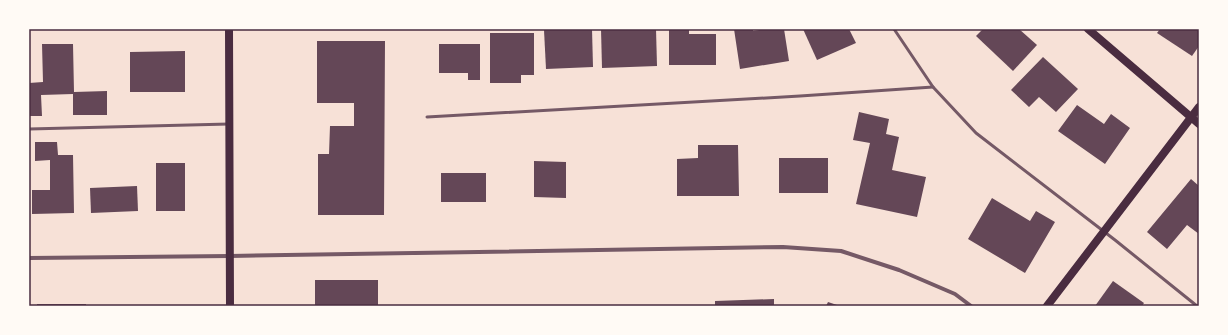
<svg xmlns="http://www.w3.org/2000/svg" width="1228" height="335" font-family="'Public Sans',sans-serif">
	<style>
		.building { fill: #644757 }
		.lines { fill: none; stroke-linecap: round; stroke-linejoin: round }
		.service { stroke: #755966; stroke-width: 3 }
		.minor { stroke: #755966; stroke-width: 4 }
		.secondary { stroke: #4a2c40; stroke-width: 8 }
		.neatline { fill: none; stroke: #4a2c40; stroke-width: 1.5 }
	</style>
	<rect width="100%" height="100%" fill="#f7e1d7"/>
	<!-- building -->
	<g class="building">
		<path d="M592,29L593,67L546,69L544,30Z"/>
		<path d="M601,29H656L657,66L602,68Z"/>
		<path d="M669,29H689V34H716V65H669Z"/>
		<path d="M734,29H753V31L766,29H784L789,61L740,69Z"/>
		<path d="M803,29H849L856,43L817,60Z"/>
		<path d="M983,29H1019L1037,45L1013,71L976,36Z"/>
		<path d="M1160,29H1199V46L1192,56L1157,33Z"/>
		<path d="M490,33H534V75H521V83H490Z"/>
		<path d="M317,41H385L384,215H318V154H329L330,126H354V103H317Z"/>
		<path d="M42,44H73L74,92L107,91V115H73V94L41,95L42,116H29V83L43,82Z"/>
		<path d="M439,44H480V80H468V73H439Z"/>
		<path d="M185,51V92H130V52Z"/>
		<path d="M1043,57L1078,89L1056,112L1039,97L1029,107L1011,90Z"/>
		<path d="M1077,105L1104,124L1111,114L1130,128L1105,164L1058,131Z"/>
		<path d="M859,112L889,119L886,134L899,137L892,170L926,177L917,217L856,204L870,143L853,140Z"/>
		<path d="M35,142H57L58,155H73L74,213L32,214V190H50V160L35,161Z"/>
		<path d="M698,145H738L739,196H677V159L698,158Z"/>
		<rect x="779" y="158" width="49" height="35"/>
		<path d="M534,161L566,162V198L534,197Z"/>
		<rect x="156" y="163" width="29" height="48"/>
		<rect x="441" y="173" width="45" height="29"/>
		<path d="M1191,179L1199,186V234L1187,225L1167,249L1147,232Z"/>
		<path d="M137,186L138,211L91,213L90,188Z"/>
		<path d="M992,198L1030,221L1036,211L1055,222L1025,273L968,239Z"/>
		<rect x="315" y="280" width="63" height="26"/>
		<path d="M1113,281L1144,303L1142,306H1095Z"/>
		<path d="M774,299V306H715V301Z"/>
		<path d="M828,302L840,306H826Z"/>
		<rect x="37" y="304" width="49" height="2"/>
		<rect x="545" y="305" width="19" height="1"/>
	</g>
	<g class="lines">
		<!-- service -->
		<g class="service">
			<path d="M894,29L933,87L976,133L1115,240L1197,306"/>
			<path d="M427,117L800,96L933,87"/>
			<path d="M29,129L229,124"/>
		</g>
		<!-- minor -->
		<path class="minor" d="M29,258L230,256L783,247L841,251L899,270L955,294L971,306"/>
		<!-- secondary -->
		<g class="secondary">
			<path d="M229,29L230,306"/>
			<path d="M1088,29L1199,124"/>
			<path d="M1047,306L1199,107"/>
		</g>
	</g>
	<!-- border -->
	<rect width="1228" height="335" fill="none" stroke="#fffaf5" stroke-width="60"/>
	<rect x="30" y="30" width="1168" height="275" class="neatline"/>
</svg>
